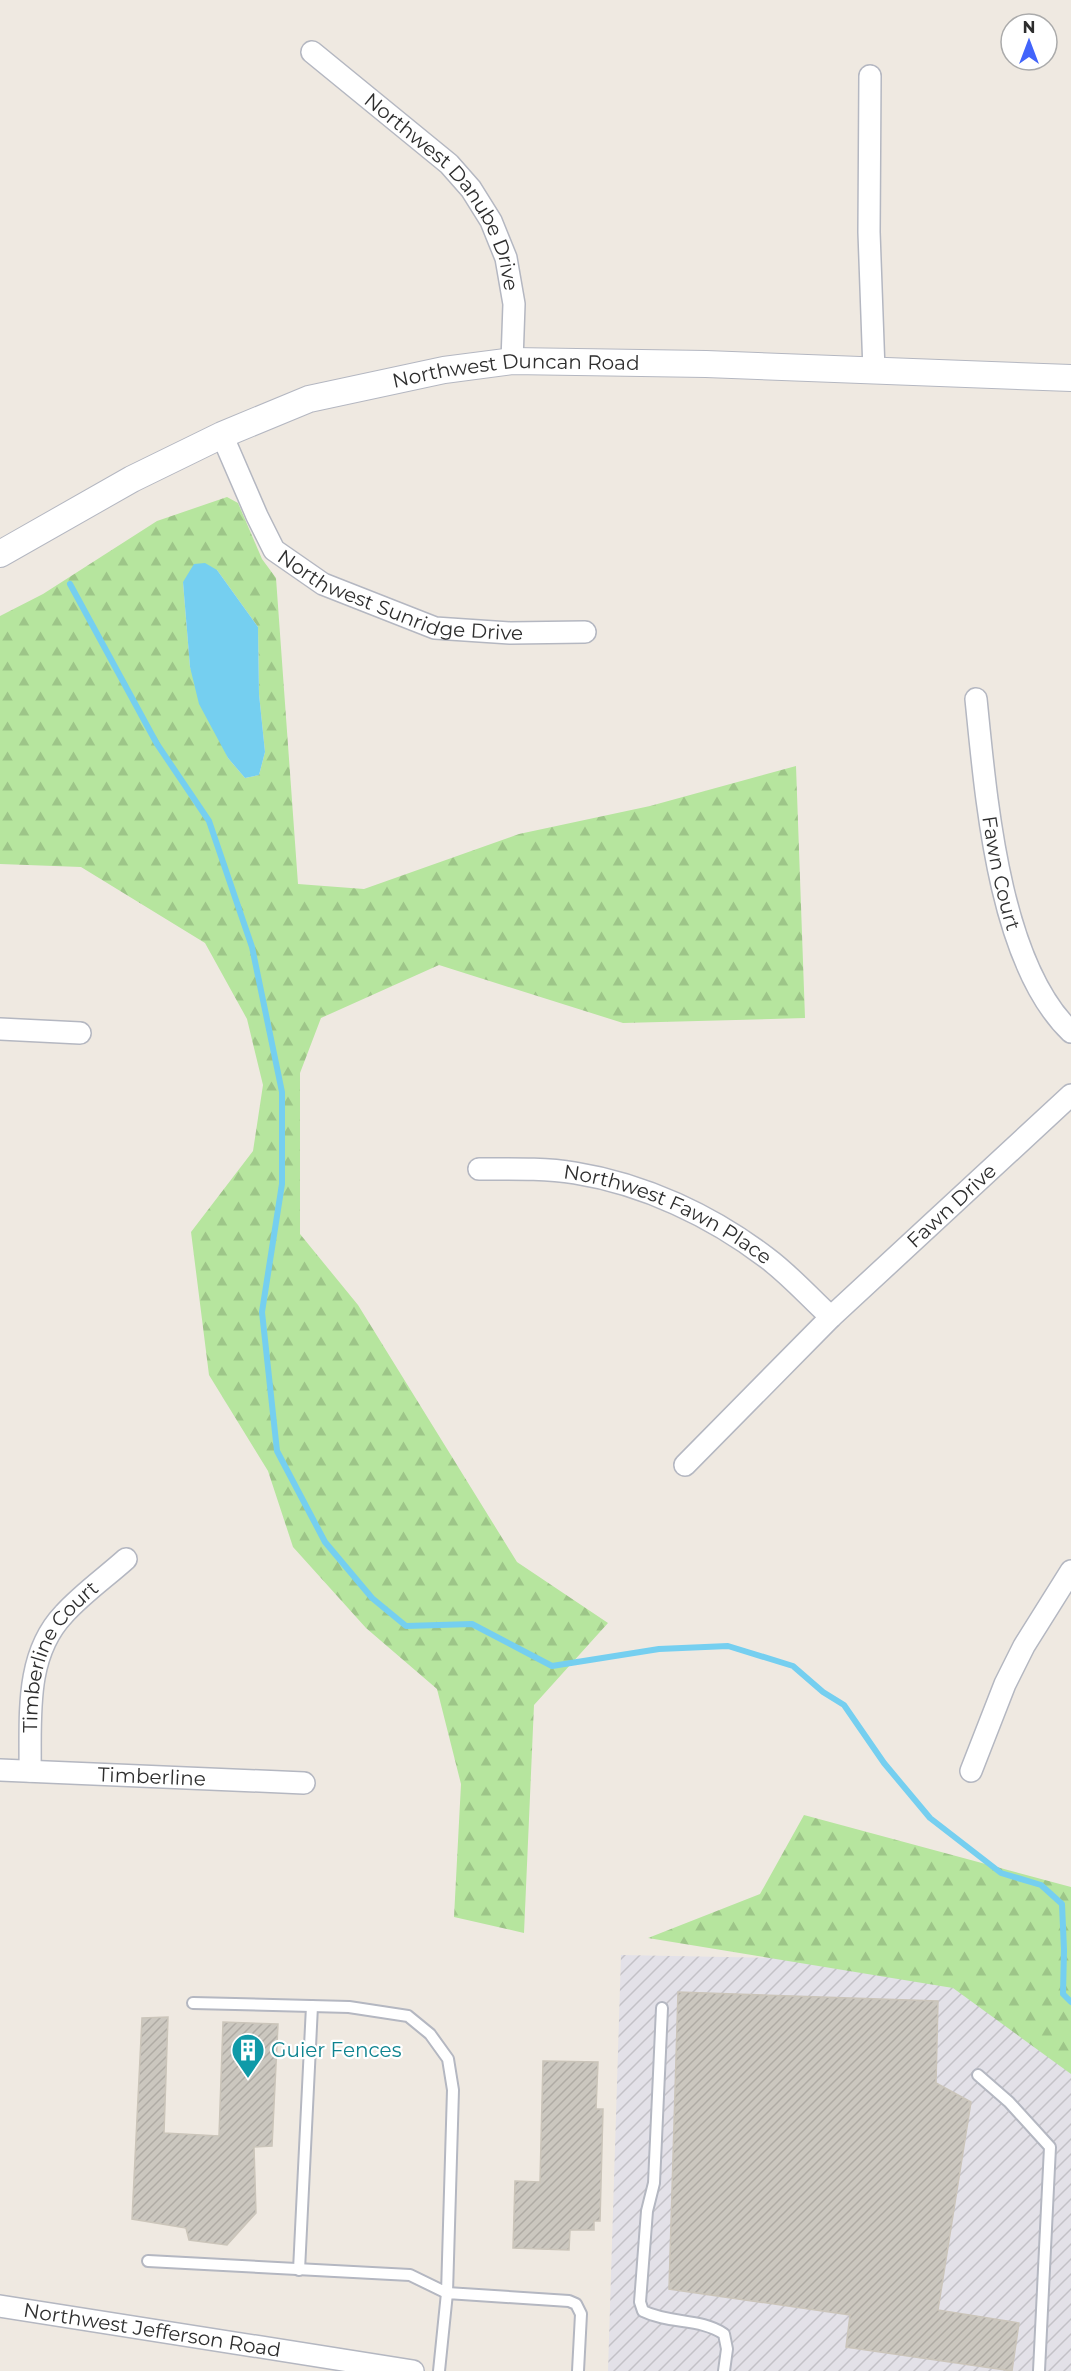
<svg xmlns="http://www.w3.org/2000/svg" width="1071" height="2371" font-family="Montserrat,sans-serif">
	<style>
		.industrial { fill: url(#industrial-furrows) }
		.forest { fill: url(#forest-firs); fill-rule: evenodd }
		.water { fill: #75cff0 }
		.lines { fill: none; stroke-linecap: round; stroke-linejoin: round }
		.stream { stroke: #75cff0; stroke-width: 6 }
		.building { fill: url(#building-hatch); stroke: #cbc5ba; stroke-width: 1.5 }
		.service-casing { stroke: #b4b7c1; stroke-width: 14 }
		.minor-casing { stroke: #b4b7c1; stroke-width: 24 }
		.tertiary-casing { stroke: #b4b7c1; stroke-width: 28 }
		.service { stroke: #fff; stroke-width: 10 }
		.minor { stroke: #fff; stroke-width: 21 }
		.tertiary { stroke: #fff; stroke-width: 26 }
		.labels { text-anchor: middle; stroke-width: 4.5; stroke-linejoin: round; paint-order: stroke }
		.street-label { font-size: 20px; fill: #2e2e2e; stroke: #fff }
		.culture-label { font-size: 20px; fill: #0d838f; stroke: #fff; text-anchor: start }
	</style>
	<defs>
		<pattern id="industrial-furrows" width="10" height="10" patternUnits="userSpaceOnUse" patternTransform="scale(1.5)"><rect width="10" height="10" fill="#e3e1e8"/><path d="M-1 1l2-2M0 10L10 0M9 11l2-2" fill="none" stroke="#c3c1c7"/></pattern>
		<pattern id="forest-firs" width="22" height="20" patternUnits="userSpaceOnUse" patternTransform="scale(1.5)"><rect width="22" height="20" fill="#b6e59e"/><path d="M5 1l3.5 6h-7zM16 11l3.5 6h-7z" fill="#9dc588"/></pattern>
		<pattern id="building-hatch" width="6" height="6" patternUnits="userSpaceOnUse" patternTransform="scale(1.5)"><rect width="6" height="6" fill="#cbc7bf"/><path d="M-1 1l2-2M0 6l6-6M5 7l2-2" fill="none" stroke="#afaba4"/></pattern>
	</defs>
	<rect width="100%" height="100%" fill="#efe9e1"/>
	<!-- industrial -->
	<path class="industrial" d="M621,1955L1071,1964V2371H608Z"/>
	<!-- forest -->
	<g class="forest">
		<path d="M227,497L238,503L262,559L276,578L298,884L364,889L519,834L650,806L796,766L805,1018L623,1023L439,965L321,1018L300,1073V1234L358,1305L517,1562L608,1623L534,1705L524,1933L454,1917L461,1784L437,1689L366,1628L293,1547L268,1471L209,1375L191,1232L253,1151L263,1085L247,1019L205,943L81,867L0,864V616L43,594L157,521ZM217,570L258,627L259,694L265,752L259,775L245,778L228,758L190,667L183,582Z"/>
		<path d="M804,1815L1071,1887V2074L953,1988L648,1938L760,1894Z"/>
	</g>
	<!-- water -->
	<path class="water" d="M205,563L217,570L258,627L259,694L265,752L259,775L245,778L228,758L199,704L190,667L183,582L194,564Z"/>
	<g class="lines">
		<!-- stream -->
		<path class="stream" d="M70,584L157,744L209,821L252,947L282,1092V1184L262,1312L277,1451L325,1542L372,1598L406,1626L472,1624L552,1666L659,1649L728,1646L793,1666L823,1692L844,1705L884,1763L930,1818L1001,1873L1041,1885L1062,1904L1064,1950L1063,1994L1071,2002"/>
	</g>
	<!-- building -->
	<g class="building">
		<path d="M678,1992L938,2001L936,2083L971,2102L938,2310L1019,2323L1012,2371L846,2347L850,2315L669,2289Z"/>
		<path d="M168,2017L164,2133L219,2136L223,2022L278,2024L272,2146L254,2147L256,2213L227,2245L189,2240L186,2228L132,2219L142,2018Z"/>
		<path d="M543,2061L598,2062L596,2109H603L600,2221H594V2230H570L569,2250L513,2248L515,2181L540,2182Z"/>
	</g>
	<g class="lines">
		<defs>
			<g id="service">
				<path d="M662,2008L654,2183L647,2211L640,2302L643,2311C669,2324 701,2318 724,2334L727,2349L724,2371"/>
				<path d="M978,2075L1009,2102L1050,2147L1039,2371"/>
				<path d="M148,2261L410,2275L447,2293L453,2090L448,2059L430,2034L408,2016L349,2007L193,2003"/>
				<path d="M299,2270L312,2006"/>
				<path d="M439,2371L447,2293L569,2301L576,2304L581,2314L578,2371"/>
			</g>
			<g id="minor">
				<path id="s1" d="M312,52L449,164L471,189L491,221L506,258L514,304L512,361"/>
				<path d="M870,76L869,232L874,371"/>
				<path id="s2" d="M222,435L257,516L274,550L323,584L435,628L510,633L585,632"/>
				<path id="s3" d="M976,699C986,796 998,962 1071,1032"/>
				<path d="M0,1029L80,1033"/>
				<path id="s4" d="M479,1169C511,1169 543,1168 575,1173C644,1184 712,1216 767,1258C790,1275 810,1298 831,1317"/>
				<path id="s5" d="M685,1465L831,1317L1071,1095"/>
				<path id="s6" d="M0,1770L304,1783"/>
				<path id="s7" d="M30,1771C31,1718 24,1656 64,1614C82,1594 106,1577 126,1559"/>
				<path d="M971,1771L1005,1684L1024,1646L1071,1571"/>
				<path id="s8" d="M0,2306L413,2371"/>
			</g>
			<g id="tertiary">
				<path id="s9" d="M0,554L132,479L222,435L309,399L444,370L512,361L706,364L1071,378"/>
			</g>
		</defs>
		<!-- service casing -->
		<use href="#service" class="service-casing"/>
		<!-- minor casing -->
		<use href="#minor" class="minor-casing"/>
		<!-- tertiary casing -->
		<use href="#tertiary" class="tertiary-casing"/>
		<!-- service -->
		<use href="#service" class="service"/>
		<!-- minor -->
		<use href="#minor" class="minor"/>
		<!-- tertiary -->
		<use href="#tertiary" class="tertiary"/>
	</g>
	<!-- icons -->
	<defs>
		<symbol id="building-pin" viewBox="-11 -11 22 30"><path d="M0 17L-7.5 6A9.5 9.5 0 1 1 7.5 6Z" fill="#0f9aa8" stroke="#fff"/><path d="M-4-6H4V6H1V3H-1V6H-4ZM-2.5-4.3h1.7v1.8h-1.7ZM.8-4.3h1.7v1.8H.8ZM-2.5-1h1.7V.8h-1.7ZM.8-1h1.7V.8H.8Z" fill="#fff"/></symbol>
	</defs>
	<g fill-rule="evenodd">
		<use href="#building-pin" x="229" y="2031" width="38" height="52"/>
	</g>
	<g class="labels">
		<!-- street labels -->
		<g class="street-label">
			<text dy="7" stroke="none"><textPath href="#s1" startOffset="196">Northwest Danube Drive</textPath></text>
			<text dy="7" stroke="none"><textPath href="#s9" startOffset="556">Northwest Duncan Road</textPath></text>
			<text dy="7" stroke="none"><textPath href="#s2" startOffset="264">Northwest Sunridge Drive</textPath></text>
			<text dy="7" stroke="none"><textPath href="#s3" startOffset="176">Fawn Court</textPath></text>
			<text dy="7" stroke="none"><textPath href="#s5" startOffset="372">Fawn Drive</textPath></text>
			<text dy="7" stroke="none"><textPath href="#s4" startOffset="198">Northwest Fawn Place</textPath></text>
			<text dy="7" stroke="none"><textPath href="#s7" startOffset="123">Timberline Court</textPath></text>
			<text dy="7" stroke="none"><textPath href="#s6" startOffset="152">Timberline</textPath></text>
			<text dy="7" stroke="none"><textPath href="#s8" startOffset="154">Northwest Jefferson Road</textPath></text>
		</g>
		<!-- culture labels -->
		<g class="culture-label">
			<text x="271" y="2057">Guier Fences</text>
		</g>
	</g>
	<!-- north arrow -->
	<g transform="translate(1029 42)"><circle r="28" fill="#ffffff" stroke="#ababab" stroke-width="1.5"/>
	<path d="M0-4.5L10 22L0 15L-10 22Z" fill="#4264fb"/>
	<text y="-9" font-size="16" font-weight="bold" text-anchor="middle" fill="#2e2e2e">N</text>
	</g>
</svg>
